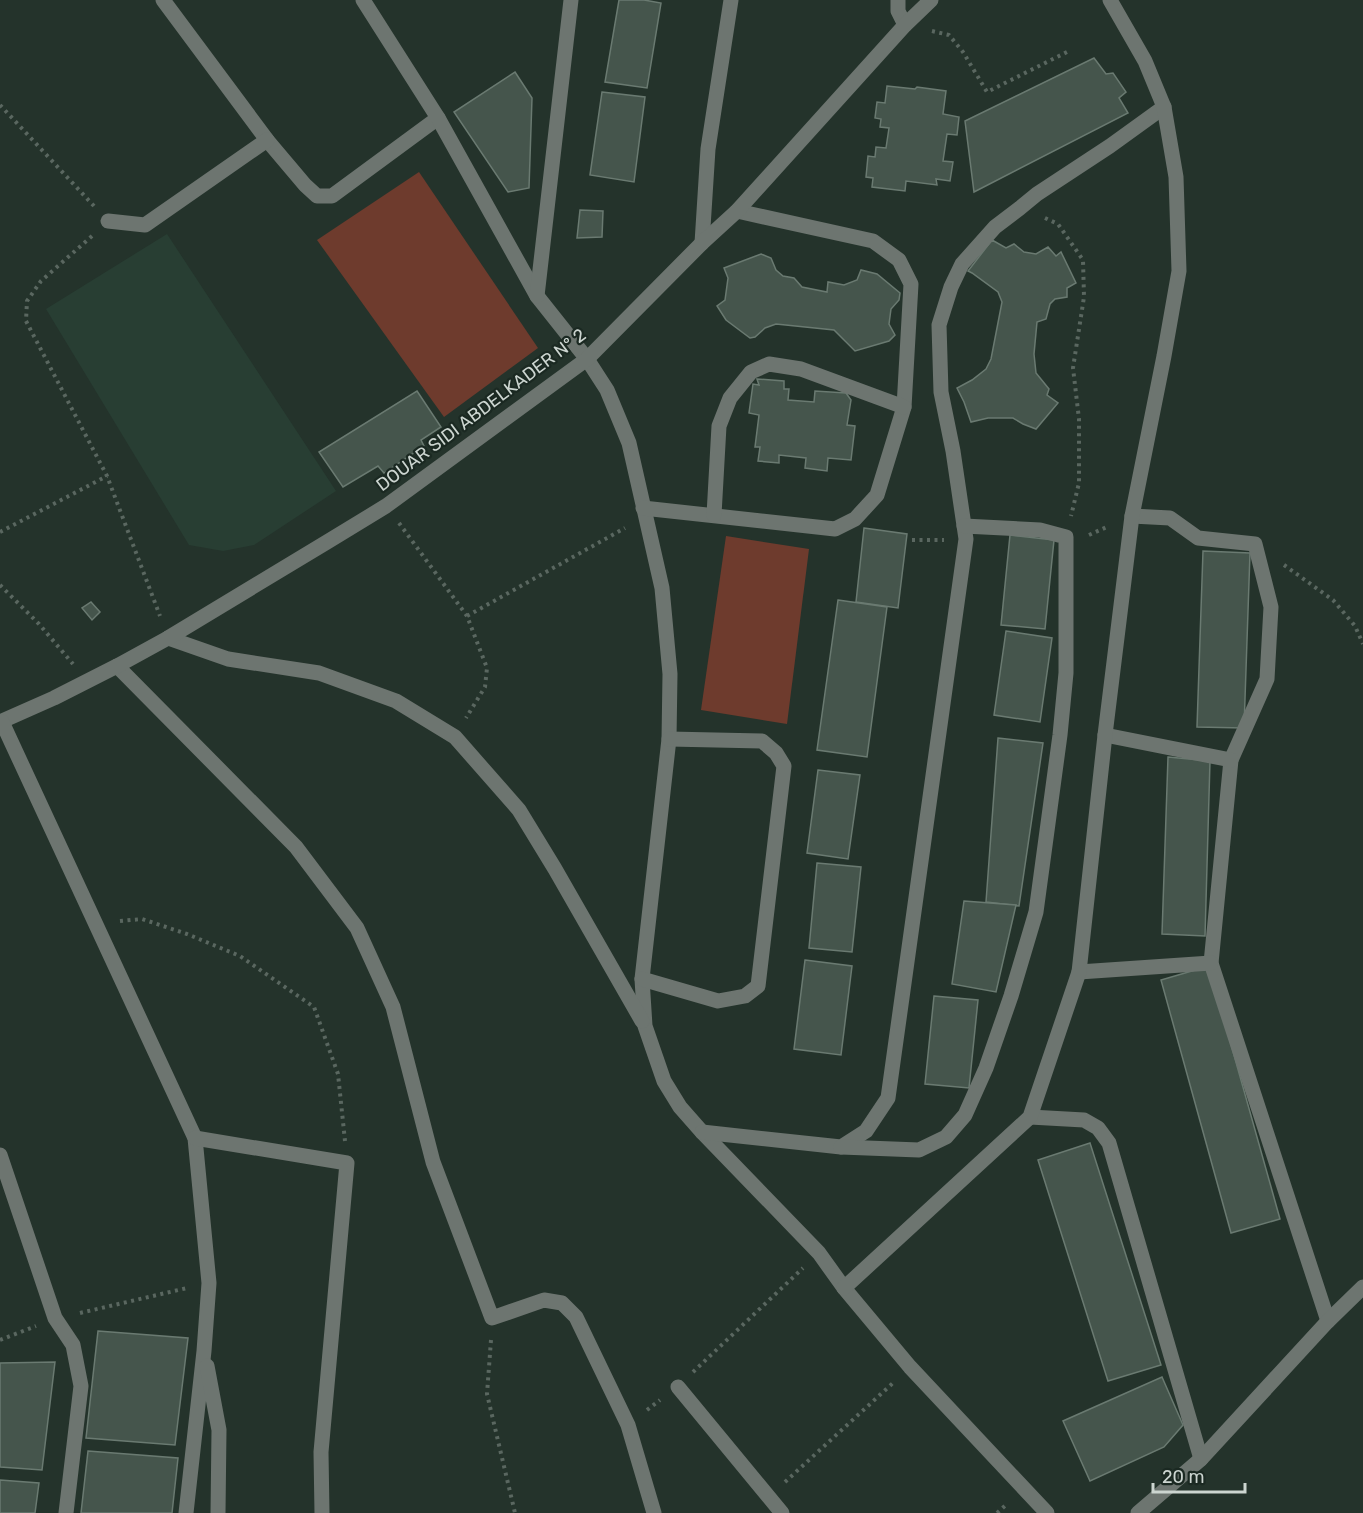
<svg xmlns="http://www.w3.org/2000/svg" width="1363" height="1513" font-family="Rubik,sans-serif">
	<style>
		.built { fill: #283e33 }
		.green { fill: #6e3b2d }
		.building { fill: #45554c; stroke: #6a7a71; stroke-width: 1.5 }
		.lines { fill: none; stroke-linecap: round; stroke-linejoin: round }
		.path { stroke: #5a6760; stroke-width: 4; stroke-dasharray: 3 4.5; stroke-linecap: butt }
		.minor { stroke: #6d7570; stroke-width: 15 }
		.labels { text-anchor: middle; stroke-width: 4.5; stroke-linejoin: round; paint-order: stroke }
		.street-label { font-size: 18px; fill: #ccd5d0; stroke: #1b2922 }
	</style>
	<rect width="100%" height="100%" fill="#24332b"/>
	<!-- built -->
	<path class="built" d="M167,234L336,491L254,545L223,551L189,545L46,309Z"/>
	<!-- green -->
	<g class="green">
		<path d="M419,172L538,348L444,417L317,240Z"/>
		<path d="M726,536L809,549L787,724L701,710Z"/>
	</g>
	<!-- building -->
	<g class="building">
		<path d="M619,0H644L661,3L647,88L605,82Z"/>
		<path d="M1094,58L1106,74L1113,73L1126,92L1119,98L1128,113L974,192L965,121Z"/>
		<path d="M515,72L532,98L529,188L508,192L454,112Z"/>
		<path d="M887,86L915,89L917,87L946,91L943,114L959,117L957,135L947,134L943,161L953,162L950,181L936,179L937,185L906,181L905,191L872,187L873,178L866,177L868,156L875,157L876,147L886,148L889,128L880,127L881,119L875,118L877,102L885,103Z"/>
		<path d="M602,92L645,97L634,182L590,175Z"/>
		<path d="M580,210L603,211L602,237L577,238Z"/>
		<path d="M992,240L1006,248L1014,244L1024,252L1036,254L1048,247L1056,256L1061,252L1076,283L1067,288V297L1055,299L1050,304L1046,319L1037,322L1034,354L1036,373L1049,389L1047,395L1058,403L1036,429L1023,424L1013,418H988L971,422L964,402L957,388L972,380L986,369L991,359L1002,302L998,292L972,273L968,271Z"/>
		<path d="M761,254L771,258L776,270L783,276L794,278L802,287L827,292L828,282L844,285L857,280L861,270L877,274L900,293L899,300L891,309L889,324L895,335L889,341L855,351L834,330L776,324L765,328L755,337L750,338L726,320L717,306L725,300L728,278L724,268Z"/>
		<path d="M757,379L784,381V389H789L788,400L814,402L815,391L846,393L851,400L847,425L855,426L851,460L828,458L827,471L805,468L806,458L779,455V463L758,461L760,447H755L759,415L749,413L753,384L759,385Z"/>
		<path d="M417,391L441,427L421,440L424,446L384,473L378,466L343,487L319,452Z"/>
		<path d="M864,528L907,534L898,608L856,602Z"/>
		<path d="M1010,535L1054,540L1045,629L1001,625Z"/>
		<path d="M1203,551L1250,553L1244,728L1197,727Z"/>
		<path d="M838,600L887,607L867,757L817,750Z"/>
		<path d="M91,602L100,612L92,620L82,608Z"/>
		<path d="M1006,631L1052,638L1040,722L994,715Z"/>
		<path d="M998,738L1043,743L1019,906L986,902Z"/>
		<path d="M1168,757L1210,761L1205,936L1162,934Z"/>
		<path d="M818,770L860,775L848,859L807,853Z"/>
		<path d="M817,863L861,867L852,952L809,948Z"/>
		<path d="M964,901L1016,905L996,992L952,984Z"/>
		<path d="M805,960L852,966L841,1055L794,1049Z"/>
		<path d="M1209,966L1280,1219L1231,1233L1161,980Z"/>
		<path d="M934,996L978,1000L969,1088L925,1084Z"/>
		<path d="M1090,1143L1161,1365L1108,1381L1038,1160Z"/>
		<path d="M98,1331L188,1338L175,1445L86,1438Z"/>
		<path d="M55,1362L42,1470L0,1467V1363Z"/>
		<path d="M1162,1377L1183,1425L1164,1447L1090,1481L1063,1421Z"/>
		<path d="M88,1451L178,1458L172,1513H81Z"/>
		<path d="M0,1480L39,1483L35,1513H0Z"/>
	</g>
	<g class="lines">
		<!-- path -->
		<g class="path">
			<path d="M932,31L949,35L963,52L987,92L1067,52"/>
			<path d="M0,105L94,206"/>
			<path d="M1045,218L1058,224L1083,260L1084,297L1073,368L1079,419V483L1071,516"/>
			<path d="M92,236L41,281L27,301L26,321L107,476L160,616"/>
			<path d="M399,523L467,616L487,668L485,687L466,718"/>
			<path d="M0,532L107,476"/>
			<path d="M1089,535L1109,526"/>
			<path d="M912,540H944"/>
			<path d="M1284,565L1333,600L1355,626L1363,644"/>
			<path d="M0,585L39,624L73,664"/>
			<path d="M467,616L625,528"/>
			<path d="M120,921L142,919L187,934L240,956L314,1007L338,1074L345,1141"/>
			<path d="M80,1313L187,1288"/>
			<path d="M0,1340L36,1326"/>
			<path d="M491,1340L487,1394L515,1513"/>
			<path d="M693,1372L803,1268"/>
			<path d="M647,1410L660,1400"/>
			<path d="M785,1482L894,1382"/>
			<path d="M997,1513L1008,1503"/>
		</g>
		<!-- minor -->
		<g class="minor">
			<path d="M163,0L267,140L305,185L317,196H332L438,118"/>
			<path d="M363,0L438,118L537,296L587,359L607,390L629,443L662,588L670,674L669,739L642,979L645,1026L664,1081L680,1107L702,1132L819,1253L844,1288L910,1367L1047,1513"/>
			<path d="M898,0V11L905,25"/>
			<path d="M108,221L145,225L267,140"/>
			<path d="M702,243L708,149L731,0"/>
			<path d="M537,296L571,0"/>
			<path d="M643,508L835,529L855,519L877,495L904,407L911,284L899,260L873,241L737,211"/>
			<path d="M714,515L719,426L730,398L751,372L769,364L801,369L904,407"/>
			<path d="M1132,516L1170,518L1198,538L1255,544L1271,607L1267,679L1231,760L1211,963L1328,1321"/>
			<path d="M168,638L228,659L319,673L396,701L455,737L519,810L555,869L642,1021"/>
			<path d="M117,666L296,847L357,928L393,1007L433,1162L492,1318L544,1300L562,1303L576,1317L628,1425L654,1513"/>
			<path d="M0,722L54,698L117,666L168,638L327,542L386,506L587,359L702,243L737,211L905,25L931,0"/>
			<path d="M2,722L195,1138L209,1283L204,1351L186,1513"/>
			<path d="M1105,735L1231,760"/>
			<path d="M1079,972L1211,963"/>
			<path d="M642,979L718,1001L745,996L758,986L784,766L776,753L762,741L669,739"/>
			<path d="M1030,1117L1084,1120L1098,1128L1109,1143L1201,1459"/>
			<path d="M702,1132L841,1147L866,1131L888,1098L966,539L953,451L941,392L939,325L951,287L962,264L995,227L1020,208L1037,194L1110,146L1164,107"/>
			<path d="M195,1138L347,1163L321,1452L322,1513"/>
			<path d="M841,1147L919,1150L946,1137L965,1115L986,1068L1011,996L1036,912L1060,735L1066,673V537L1040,530L964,526"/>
			<path d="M0,1155L55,1318L73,1345L81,1386L66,1513"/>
			<path d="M844,1288L1030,1117L1079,972L1105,735L1132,516L1164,356L1179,271L1176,177L1164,107L1145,61L1110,0"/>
			<path d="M207,1366L219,1430L218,1513"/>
			<path d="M678,1387L782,1513"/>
			<path d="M1138,1513L1201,1459L1328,1321L1363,1287"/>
		</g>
	</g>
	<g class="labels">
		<!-- street labels -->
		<g class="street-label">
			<text transform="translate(481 410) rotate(-37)" y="6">DOUAR SIDI ABDELKADER N° 2</text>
		</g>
	</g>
	<!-- scale -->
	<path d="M1153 1483v9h92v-9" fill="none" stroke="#ccd5d0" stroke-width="3"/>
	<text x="1162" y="1483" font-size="18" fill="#ccd5d0" stroke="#1b2922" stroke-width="4.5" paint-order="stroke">20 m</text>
</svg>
